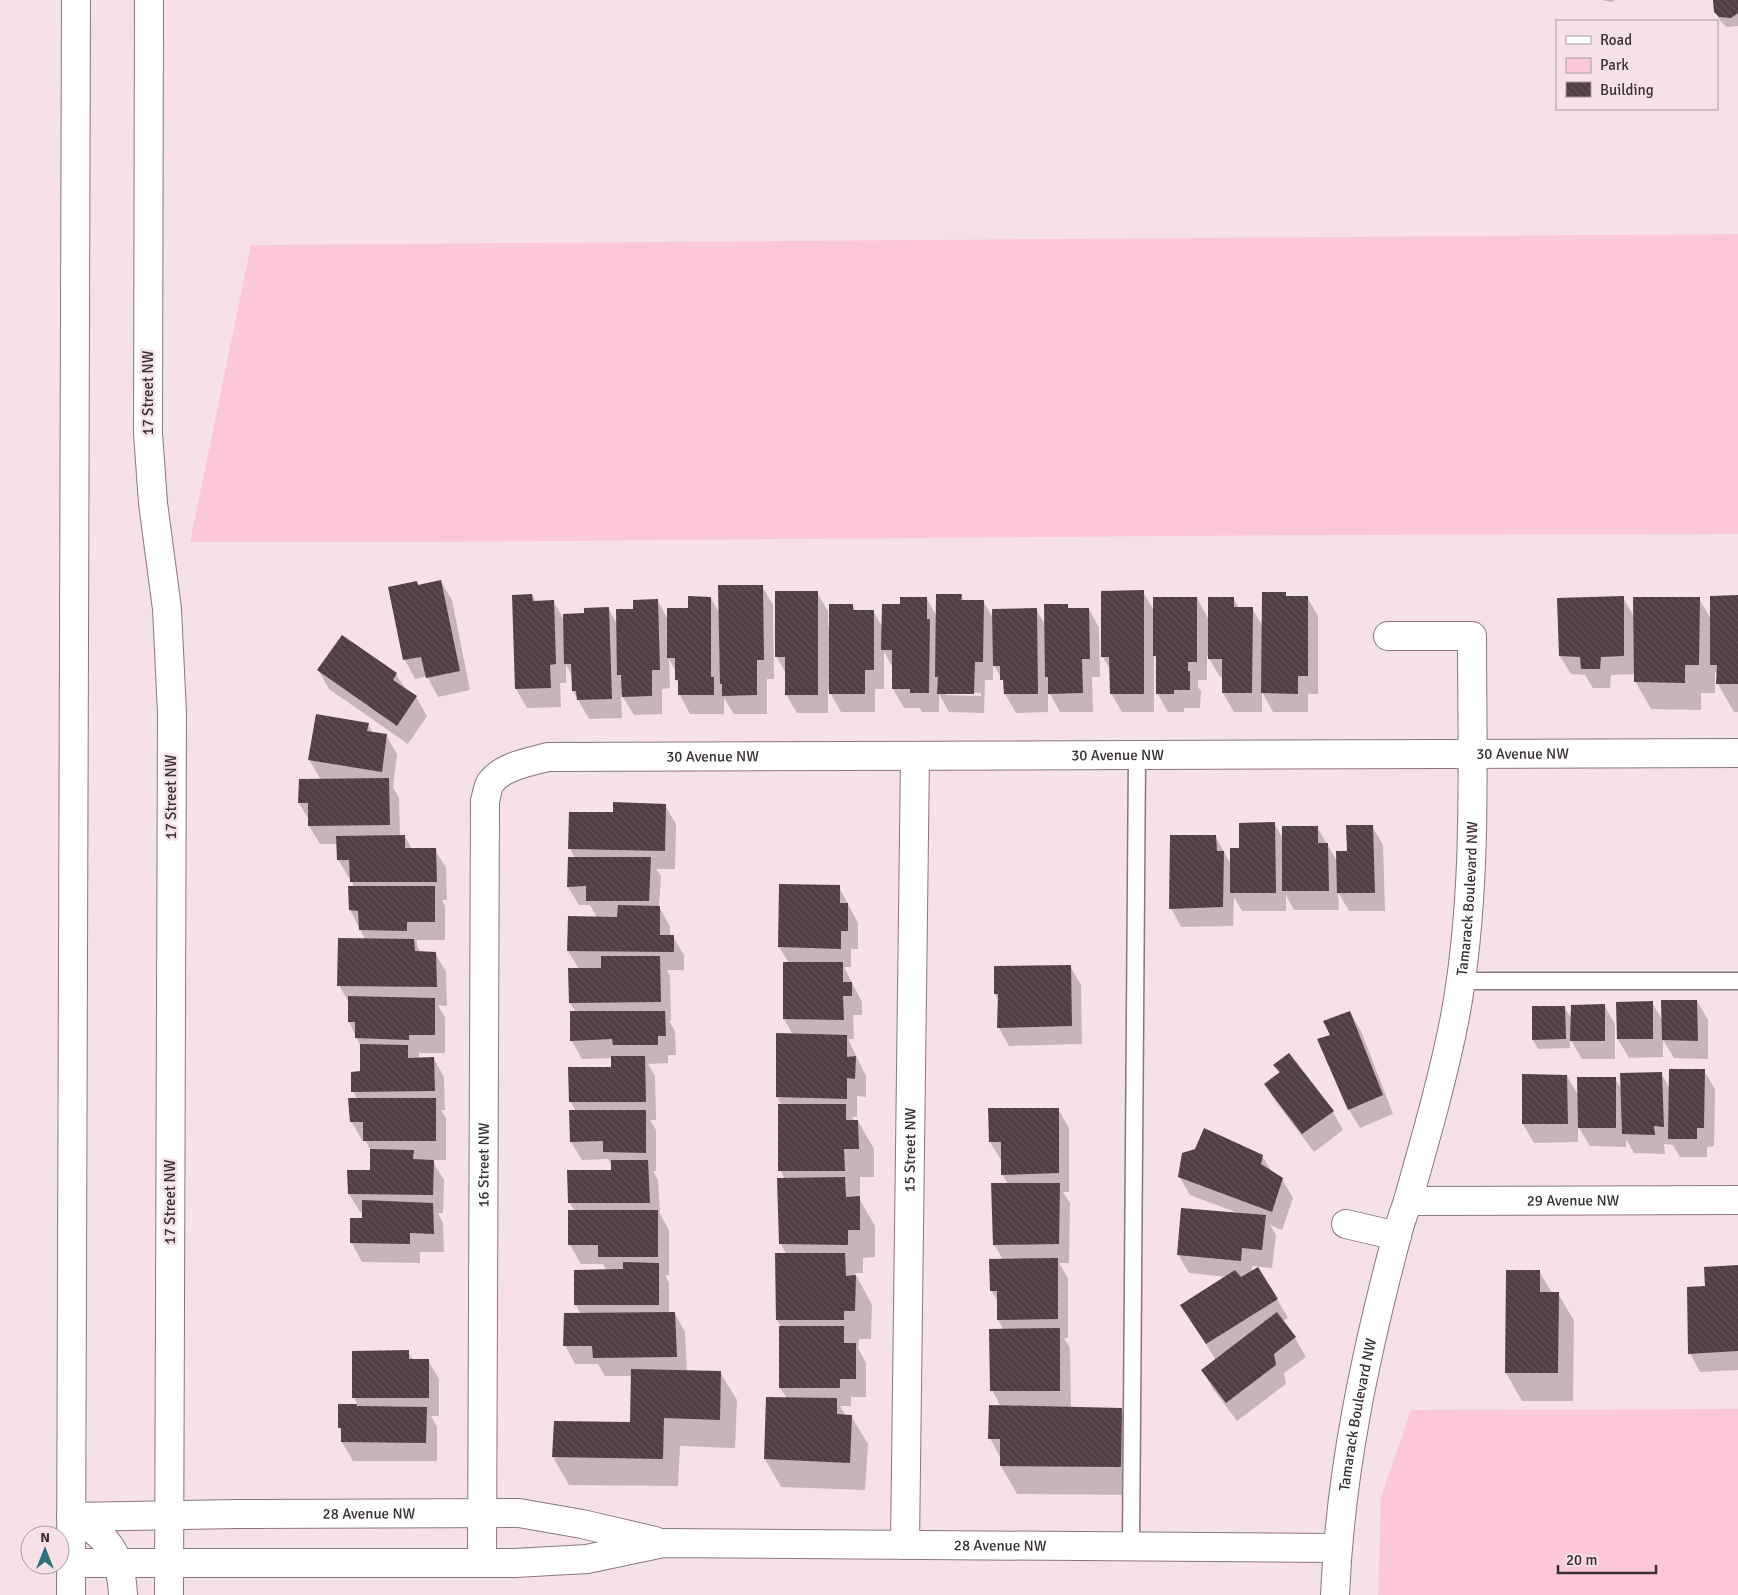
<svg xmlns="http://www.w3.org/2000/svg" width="1738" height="1595" font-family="Signika,sans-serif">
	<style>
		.park { fill: #fdc7da }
		.shadow { fill: #0003; fill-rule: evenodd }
		.building { fill: url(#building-back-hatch) }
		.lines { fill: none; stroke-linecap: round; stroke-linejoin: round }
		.service-casing { stroke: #8a767d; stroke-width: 19 }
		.minor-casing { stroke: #8a767d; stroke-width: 30 }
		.tertiary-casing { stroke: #8a767d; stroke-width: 30 }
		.secondary-casing { stroke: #8a767d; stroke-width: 30 }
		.service { stroke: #fff; stroke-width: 16 }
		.minor { stroke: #fff; stroke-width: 28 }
		.tertiary { stroke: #fff; stroke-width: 28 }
		.secondary { stroke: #fff; stroke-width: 28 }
		.labels { text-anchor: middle; stroke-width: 5; stroke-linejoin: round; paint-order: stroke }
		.street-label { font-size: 15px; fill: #372f32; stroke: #f7e1e8 }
	</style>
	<defs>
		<pattern id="building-back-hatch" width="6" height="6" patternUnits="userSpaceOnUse" patternTransform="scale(1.25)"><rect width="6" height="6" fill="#4f3e44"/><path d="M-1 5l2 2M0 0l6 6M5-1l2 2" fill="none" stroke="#605257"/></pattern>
	</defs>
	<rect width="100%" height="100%" fill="#f7e1e8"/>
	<!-- park -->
	<g class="park">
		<path d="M1738,234V534L1302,535L434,542H190L251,245Z"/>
		<path d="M1738,1409V1595H1378L1381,1497L1411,1410Z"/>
	</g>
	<!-- shadow -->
	<g class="shadow">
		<path d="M1602,0H1615L1611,2Z"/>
		<path d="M1714,0H1738V26L1727,27L1720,21L1715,11Z"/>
		<path d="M441,581L452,600L470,690L438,697L427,676L415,679L405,660L390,588L418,586Z"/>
		<path d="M762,586L773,605L774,679H767V714H734L724,698V714H690L680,695V685L676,679V672L669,659L670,688L662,689V714L634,715L621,694L622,718L589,719L573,691V677L566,665V683H560L561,707L527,708L516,689L513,596L532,595L536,602L553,601L564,620L608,608L617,624L634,610L657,600L668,619L711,598L720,614Z"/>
		<path d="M1143,592L1155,612L1197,598L1209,620L1233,598L1239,608H1252L1263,627L1285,594L1287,597H1307L1318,616V694H1308V712H1273L1262,692V712H1234L1223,693V677H1220L1207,655V680H1198V687L1201,691L1200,708H1184V712H1168L1157,693V660L1154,654V712H1122L1111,693V671L1103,657Z"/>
		<path d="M817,593L828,611V626H831L852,605L856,611H873L883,628L901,606L927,599L937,617L961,595L964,601H983L993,618L1036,609L1046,626L1067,605L1069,609H1089L1099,628L1100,677H1092L1093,712H1060L1048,690V712L1016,713L1005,694V684L993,664V680H985L984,713L949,712L939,694V712H922L920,708H904L893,689V668L884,652V689H875V712H841L828,689V713H797L786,694V673L776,656ZM946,693H981V696L946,695Z"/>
		<path d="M1738,596V712H1734L1718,684V676L1715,671V693H1701V710L1651,709L1635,681V674L1611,675L1610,688H1593L1585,675L1571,674L1560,656L1623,598L1635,618L1699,599L1711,619Z"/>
		<path d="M318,670L396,674L406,690L416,697L427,716L408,744L329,689Z"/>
		<path d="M368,724L373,733L386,735L397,754L393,787L399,798L400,837H405L412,849L435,850L446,868L447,900H442L445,906V940H417V946L421,952L435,953L446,972L447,1006L438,1005L445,1017V1053H419V1059H434L444,1077L445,1110H441L446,1118V1160H432L444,1180L443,1213H438L443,1223L444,1252H420V1263L362,1262L352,1243L363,1219V1212H360L349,1194L372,1171L371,1151L365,1140H362L351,1121L357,1099L353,1091L361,1072V1047L349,1022V1003L339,985L365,939L350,910L354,888L351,878H349L338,859V844H320L309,826V820L299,803L321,780L309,759Z"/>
		<path d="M665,805L676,824L675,869H656L661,876L659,907L670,926V937H673L684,955V970H667L670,976L671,1021H669L675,1031L676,1055H668V1063L648,1064L655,1076L656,1120H650L656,1130V1171H653L658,1180L660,1214L669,1230V1275H665L669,1283V1314H675L685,1332L687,1372H720L737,1400L735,1448L680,1446L678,1486L569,1485L553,1457L631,1423L632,1376H605L598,1364H575L565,1345L581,1314L575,1304L607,1271L603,1264H581L570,1245L575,1212L570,1203L568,1171H612V1166L608,1159L582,1160L571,1142L576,1111L570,1101L613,1068L612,1058L582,1059L572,1041L576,1012L570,1003L579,969L568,951L597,918L590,905H579L568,887L575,858L570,849V813L614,814Z"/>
		<path d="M1274,823L1283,839L1317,827L1338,863L1372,826L1383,845L1385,911H1349L1338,892L1339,910H1294L1286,895V911H1242L1234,897L1233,926L1181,927L1171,908L1215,836L1232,866L1240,850Z"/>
		<path d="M839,887L858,923V949H851V967H844L862,1002V1015H853L854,1039H848L866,1076V1097L857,1096V1117H852L855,1121H858L874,1149V1177H860V1200L875,1226V1257L863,1258V1273H855L872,1305L871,1339H859L858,1348L866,1363V1397H851V1406H840L846,1416H851L868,1444L865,1490L781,1487L765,1459L787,1398L780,1388L781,1326L777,1320L787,1255L781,1244L785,1179L780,1170L782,1106L777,1096L793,1035L784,1019L789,963L779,947Z"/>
		<path d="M1070,966L1081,985L1082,1044L1009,1046L999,1028V1002L995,994Z"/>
		<path d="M1697,1001L1708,1020V1059L1674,1058L1663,1040V1057L1629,1058L1618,1039L1617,1004L1652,1003L1663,1021Z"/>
		<path d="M1604,1005L1615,1024V1059H1582L1570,1039V1048L1538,1049L1533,1040L1565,1008L1572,1019Z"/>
		<path d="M1350,1012L1361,1031L1393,1114L1360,1128L1349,1110L1319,1040L1332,1035Z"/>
		<path d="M1274,1065L1333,1112L1343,1130L1314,1152L1276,1102L1265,1084L1280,1074Z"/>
		<path d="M1704,1071L1715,1089L1714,1146L1707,1147V1157H1680L1673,1145L1664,1144L1665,1154L1634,1153L1626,1139V1147L1590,1146L1578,1126V1142L1534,1143L1523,1124V1076H1567L1579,1097L1615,1078L1622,1090L1661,1073L1670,1089Z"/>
		<path d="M1058,1109L1069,1128V1192H1063L1070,1203L1069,1263H1059L1068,1278V1338H1064L1070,1348L1071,1408L1121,1409L1137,1437L1136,1495L1017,1494L1001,1466V1459L990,1438L1001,1407L992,1390L1004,1330L998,1320V1302L991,1290L1003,1260L994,1244L1008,1184L1002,1174L1001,1160L990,1142Z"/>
		<path d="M1262,1156L1272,1172L1282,1179L1293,1198L1282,1230L1270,1225L1276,1235L1272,1268L1252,1266V1272L1277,1299L1288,1318L1282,1321L1295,1338L1306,1357L1284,1373L1286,1384L1237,1421L1213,1389L1202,1370L1216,1360L1193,1324L1227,1277L1189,1273L1178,1254L1238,1213L1190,1195L1179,1176Z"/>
		<path d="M1738,1267V1370L1700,1372L1690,1353L1706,1287Z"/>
		<path d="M1539,1271L1552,1293H1558L1574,1321L1573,1401H1522L1506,1373Z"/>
		<path d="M408,1352L413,1360H428L439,1379V1416H431L437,1427V1461H353L342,1442V1432L339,1427L340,1406H358L354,1397Z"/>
	</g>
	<!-- building -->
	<g class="building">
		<path d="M1713,0H1738V13L1731,18L1719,17L1714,12Z"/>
		<path d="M441,580L460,671L426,678L421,657L403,660L388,587L417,581L418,585Z"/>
		<path d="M718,585H763L764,660H757V695L722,696V684H720Z"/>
		<path d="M1144,590V694H1110L1109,657H1101V591Z"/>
		<path d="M775,591H818V695H785V657H775Z"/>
		<path d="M1262,592H1286V596H1308V676H1298V694L1261,693Z"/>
		<path d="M532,594L533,601L554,600L556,664L550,665L551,688L515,689L512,595Z"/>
		<path d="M936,594H962L961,600H984L983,662H975L974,694H937L938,677H935Z"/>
		<path d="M1738,595V684H1716L1717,665H1710V596Z"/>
		<path d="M688,596L711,597V677H714V695H678V680H675V658H667V608H688Z"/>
		<path d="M1624,596V656L1601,657L1600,669H1581L1580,657L1559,656L1557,598Z"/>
		<path d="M900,597H927V619H930L929,693H910V689H892V650H881L882,604H900Z"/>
		<path d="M1153,597H1197V662H1188V671H1190V690H1174V694H1156V656H1153Z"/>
		<path d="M1208,597H1234V607H1253L1252,693H1222V659H1208Z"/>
		<path d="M1633,597H1700L1699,665H1685V683L1634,682Z"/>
		<path d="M658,599L660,670H652V696L622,697L621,675H617L616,609H633V600Z"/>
		<path d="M829,604H853V610H874V670H865V694H829Z"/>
		<path d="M1044,604H1068V608H1089L1090,659H1082L1083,693L1048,694V677H1045Z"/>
		<path d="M609,607L612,699L577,700L576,691H572L571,664H564L563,614L584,613V608Z"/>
		<path d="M1037,608L1038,694H1004L1003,680H1000V666H993L992,609Z"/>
		<path d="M342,635L397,673L393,680L417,696L397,726L317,670Z"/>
		<path d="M316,714L369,723L367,731L387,734L382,772L308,760Z"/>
		<path d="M389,778L390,825L308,826V803H298L299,779Z"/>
		<path d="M613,802L666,804L665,851L568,849L569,812H613Z"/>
		<path d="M1275,822L1276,893H1230V848H1239V823Z"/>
		<path d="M1346,825H1373L1375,893H1337L1336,851H1347Z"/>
		<path d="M1282,826H1318V843H1328L1329,891H1282Z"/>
		<path d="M405,835V848H436L437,882H350L349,860H337L336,836Z"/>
		<path d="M1170,835H1216L1217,851H1224L1223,907L1169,909Z"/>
		<path d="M568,857H651L649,901H586V886L567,887Z"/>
		<path d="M779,884L840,885V903H848V931H841V949L778,947Z"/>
		<path d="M348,886H435V922H407V931L359,930L358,911L349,910Z"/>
		<path d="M618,905L660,906V935H674V952L567,951L568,916L617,917Z"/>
		<path d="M338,938L414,939L415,951L436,952L437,987L337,986Z"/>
		<path d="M601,956H660L661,1002L569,1003L568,968H601Z"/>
		<path d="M783,962H843V982H852V996H843L844,1020L783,1019Z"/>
		<path d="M1071,965L1072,1026L997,1028L998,994H994V966Z"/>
		<path d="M348,996L435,998V1035H409V1040L355,1038V1022H348Z"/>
		<path d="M1661,1000H1697L1698,1041L1662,1040Z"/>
		<path d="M1653,1001V1039H1617L1616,1002Z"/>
		<path d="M1605,1004V1041H1570L1571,1005Z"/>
		<path d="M1532,1006H1565L1566,1039L1532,1040Z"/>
		<path d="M570,1011H665L666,1036H658V1045H613L612,1039L570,1041Z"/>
		<path d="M1350,1011L1383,1095L1348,1110L1317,1039L1330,1035L1323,1021Z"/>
		<path d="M776,1033L847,1035V1057L856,1056L855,1079L847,1078V1099L776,1097Z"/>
		<path d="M360,1044L408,1045V1058L434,1057L435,1091L351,1092V1072L360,1071Z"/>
		<path d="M1289,1053L1334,1111L1302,1134L1264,1084L1280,1072L1273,1065Z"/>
		<path d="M611,1056H645L646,1102H569L568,1067H611Z"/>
		<path d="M1669,1069H1705L1704,1128H1697V1139H1668Z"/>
		<path d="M1662,1072L1664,1127L1654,1126L1655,1135L1622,1134L1620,1073Z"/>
		<path d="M1522,1074L1567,1075L1568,1124H1522Z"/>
		<path d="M1577,1077H1616V1128H1578Z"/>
		<path d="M348,1098H436V1141H363V1122H350Z"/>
		<path d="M778,1104H846V1120H858L859,1149H844L845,1171H778Z"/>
		<path d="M988,1108H1059V1173L1001,1175V1142H989Z"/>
		<path d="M569,1110H646V1153L603,1152V1141L570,1142Z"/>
		<path d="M1204,1128L1263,1155L1261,1164L1283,1178L1272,1212L1178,1177L1182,1153L1195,1149Z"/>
		<path d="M370,1149L414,1150L413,1159L434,1160L433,1195L348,1194L347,1170H370Z"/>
		<path d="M611,1160H648L650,1203H568L567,1170H611Z"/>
		<path d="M845,1177L846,1197L860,1196V1230H848V1245L779,1244L777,1178Z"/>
		<path d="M991,1183H1060L1059,1244L993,1245Z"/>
		<path d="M362,1200L433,1203L434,1234L410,1233V1244L350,1243V1218H362Z"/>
		<path d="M1181,1208L1266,1215L1262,1250L1242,1248L1241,1261L1177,1255Z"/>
		<path d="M568,1210H658V1257H598V1245H568Z"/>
		<path d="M775,1253H845L846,1276L856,1275L855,1311H844V1320H776Z"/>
		<path d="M1058,1258V1319L997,1320V1291H990L989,1259Z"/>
		<path d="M623,1262L659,1263V1305H574V1270L623,1269Z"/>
		<path d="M1738,1265V1351L1688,1354L1687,1287L1705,1286L1704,1267Z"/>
		<path d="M1258,1267L1278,1299L1206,1344L1180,1305L1235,1270L1241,1277Z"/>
		<path d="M1506,1270H1540V1292H1559L1558,1373H1505Z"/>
		<path d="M675,1312L677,1357L593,1358L592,1346H563L564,1313Z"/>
		<path d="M1277,1312L1296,1337L1274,1354L1276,1365L1226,1403L1201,1370Z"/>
		<path d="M779,1326H844V1343H856V1379H840V1388H779Z"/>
		<path d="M1060,1328V1391H990L989,1329Z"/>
		<path d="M409,1350V1359H429V1398H352V1351Z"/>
		<path d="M631,1369L721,1371L720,1420L664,1418L663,1459L552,1457L554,1421L630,1422Z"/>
		<path d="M766,1397L837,1398V1414L852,1415L850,1463L764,1459Z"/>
		<path d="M338,1404H357V1406L427,1407L426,1443L341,1442V1428H338Z"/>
		<path d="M989,1405L1122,1408L1121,1467L1000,1466V1439H988Z"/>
	</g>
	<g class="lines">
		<defs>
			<g id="service">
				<path d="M1461,981H1738"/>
				<path d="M1131,1546L1137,754"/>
			</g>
			<g id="minor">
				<path id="s1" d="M1408,1201L1738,1200"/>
				<path d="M1346,1224L1397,1236"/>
				<path id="s2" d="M905,1545L915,756"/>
				<path id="s3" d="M482,1563L485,801C487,795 487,787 491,782C503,766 530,762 548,757L1738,753"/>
			</g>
			<g id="tertiary">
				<path id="s4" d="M71,1517L237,1514L519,1513L582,1524L655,1541"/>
				<path id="s5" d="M71,1563H515L587,1559L663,1543L1337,1548"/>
				<path id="s6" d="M1335,1595C1340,1474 1365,1356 1396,1239C1399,1225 1405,1211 1409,1197C1426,1137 1443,1078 1455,1017C1478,892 1472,762 1472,636H1388"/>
			</g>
			<g id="secondary">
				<path d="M149,0L148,433L153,503L167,609L172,713L169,1595"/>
				<path d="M71,1517C108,1534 121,1554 123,1595"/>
				<path d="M71,1595L76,0"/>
			</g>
		</defs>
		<!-- service casing -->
		<use href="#service" class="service-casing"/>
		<!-- minor casing -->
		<use href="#minor" class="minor-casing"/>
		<!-- tertiary casing -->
		<use href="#tertiary" class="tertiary-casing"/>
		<!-- secondary casing -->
		<use href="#secondary" class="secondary-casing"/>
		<!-- service -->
		<use href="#service" class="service"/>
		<!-- minor -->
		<use href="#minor" class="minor"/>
		<!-- tertiary -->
		<use href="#tertiary" class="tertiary"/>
		<!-- secondary -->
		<use href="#secondary" class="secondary"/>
	</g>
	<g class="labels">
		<!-- street labels -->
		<g class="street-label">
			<text transform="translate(148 393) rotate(-90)" y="5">17 Street NW</text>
			<text dy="5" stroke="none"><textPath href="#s3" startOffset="1820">30 Avenue NW</textPath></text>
			<text dy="5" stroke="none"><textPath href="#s3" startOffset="1415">30 Avenue NW</textPath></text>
			<text dy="5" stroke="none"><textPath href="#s3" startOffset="1010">30 Avenue NW</textPath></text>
			<text transform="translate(171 797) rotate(-90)" y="5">17 Street NW</text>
			<text dy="5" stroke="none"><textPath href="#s6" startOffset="711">Tamarack Boulevard NW</textPath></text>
			<text dy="5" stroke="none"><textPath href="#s2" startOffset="395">15 Street NW</textPath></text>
			<text dy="5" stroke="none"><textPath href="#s3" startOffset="398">16 Street NW</textPath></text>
			<text dy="5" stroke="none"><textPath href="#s1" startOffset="165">29 Avenue NW</textPath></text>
			<text transform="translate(170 1202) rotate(-90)" y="5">17 Street NW</text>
			<text dy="5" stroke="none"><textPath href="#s6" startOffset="182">Tamarack Boulevard NW</textPath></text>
			<text dy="5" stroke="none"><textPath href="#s4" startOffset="298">28 Avenue NW</textPath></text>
			<text dy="5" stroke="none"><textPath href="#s5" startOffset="931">28 Avenue NW</textPath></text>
		</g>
	</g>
	<!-- legend -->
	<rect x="1556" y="20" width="162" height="90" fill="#f7e1e8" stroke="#aa9a9f"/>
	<rect x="1566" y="36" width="25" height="8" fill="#ffffff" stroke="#aa9a9f"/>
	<text x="1600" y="45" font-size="15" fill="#372f32">Road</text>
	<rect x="1566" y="58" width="25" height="15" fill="#fdc7da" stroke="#aa9a9f"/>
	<text x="1600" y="70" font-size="15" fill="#372f32">Park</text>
	<rect x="1566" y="82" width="25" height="15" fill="url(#building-back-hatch)" stroke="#aa9a9f"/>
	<text x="1600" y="95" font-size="15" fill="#372f32">Building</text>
	<!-- north arrow -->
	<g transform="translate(45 1550)"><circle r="24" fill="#f7e1e8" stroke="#aa9a9f"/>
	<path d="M0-4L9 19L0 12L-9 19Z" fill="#2b747d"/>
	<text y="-8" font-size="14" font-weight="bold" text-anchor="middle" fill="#372f32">N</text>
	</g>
	<!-- scale -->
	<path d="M1558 1565v8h98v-8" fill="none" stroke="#372f32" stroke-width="2.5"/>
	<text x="1566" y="1565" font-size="15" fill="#372f32" stroke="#f7e1e8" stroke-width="4" paint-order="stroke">20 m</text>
</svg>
